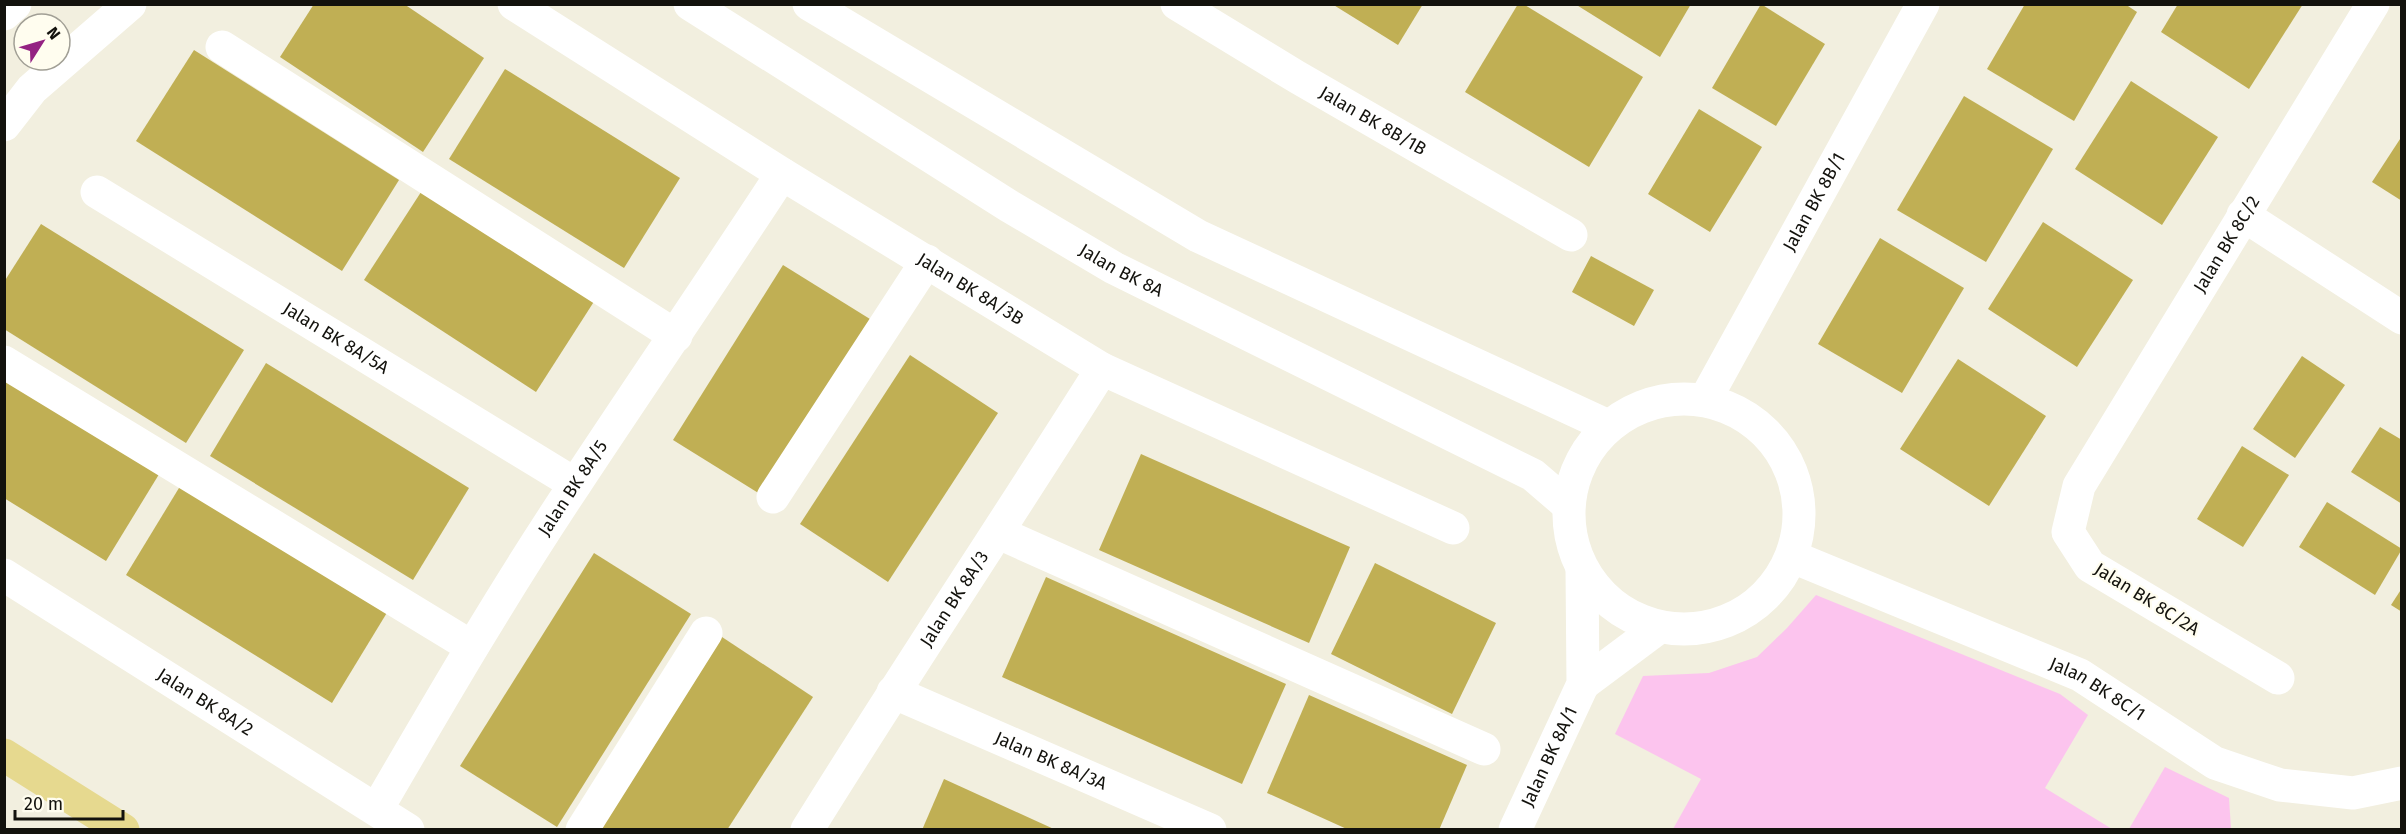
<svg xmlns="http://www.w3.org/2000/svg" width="2406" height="834" font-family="'Fira Sans',sans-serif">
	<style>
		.green { fill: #fcc4ee }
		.building { fill: #c0af54 }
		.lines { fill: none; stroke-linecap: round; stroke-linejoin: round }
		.minor { stroke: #fff; stroke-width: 33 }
		.major { stroke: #e6d98f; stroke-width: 33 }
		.labels { text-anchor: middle; stroke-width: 4.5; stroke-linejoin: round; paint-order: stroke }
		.street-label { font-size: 18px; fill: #13120d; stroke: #fffdef }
	</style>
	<rect width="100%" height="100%" fill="#f2efdf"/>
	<!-- green -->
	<g class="green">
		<path d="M1816,595L2060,694L2088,715L2045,788L2112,829H1673L1701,779L1615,734L1643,676L1709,673L1757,657L1787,628Z"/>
		<path d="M2165,767L2229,798L2231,829H2129Z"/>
	</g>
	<!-- building -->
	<g class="building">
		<path d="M314,4H404L484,58L423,152L280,57Z"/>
		<path d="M1332,4H1423L1398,45Z"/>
		<path d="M1518,4H1523L1643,77L1589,167L1465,92Z"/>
		<path d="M1575,4H1691L1660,57Z"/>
		<path d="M1761,4L1825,44L1776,126L1712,88Z"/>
		<path d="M2025,4H2125L2137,12L2074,121L1987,69Z"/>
		<path d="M2178,4H2303L2249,89L2161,32Z"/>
		<path d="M194,50L399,180L342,271L136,141Z"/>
		<path d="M505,69L680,178L624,268L449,159Z"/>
		<path d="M2131,81L2218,137L2162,225L2075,169Z"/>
		<path d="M1964,96L2053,149L1986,262L1897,210Z"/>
		<path d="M1699,109L1762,147L1710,232L1648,194Z"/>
		<path d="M2402,136V201L2372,182Z"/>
		<path d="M423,189L595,300L536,392L364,280Z"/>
		<path d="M2043,222L2133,280L2077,367L1988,309Z"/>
		<path d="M41,224L244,350L186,443L4,329V282Z"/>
		<path d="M1880,238L1964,288L1902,393L1818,344Z"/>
		<path d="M1591,256L1654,290L1634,326L1572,292Z"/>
		<path d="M783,265L878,324L768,499L673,440Z"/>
		<path d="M910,355L998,413L888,582L800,524Z"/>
		<path d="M2302,356L2345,385L2295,458L2253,429Z"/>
		<path d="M1958,359L2046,416L1989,506L1900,449Z"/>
		<path d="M266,363L469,488L413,580L210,456Z"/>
		<path d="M4,374L161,471L106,561L4,498Z"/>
		<path d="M2380,427L2402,440V504L2351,472Z"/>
		<path d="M2242,446L2289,475L2243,547L2197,519Z"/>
		<path d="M1141,454L1350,547L1309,643L1099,550Z"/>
		<path d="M182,483L388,611L332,703L126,575Z"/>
		<path d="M2327,502L2402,549L2375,595L2299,547Z"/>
		<path d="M594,553L691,614L557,827L460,766Z"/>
		<path d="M1375,563L1496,623L1452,714L1331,654Z"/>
		<path d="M1046,577L1286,684L1242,784L1002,677Z"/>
		<path d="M2402,588V612L2391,605Z"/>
		<path d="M722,637L813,697L727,830H597Z"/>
		<path d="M1309,695L1467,765L1439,830H1349L1267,793Z"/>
		<path d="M944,779L1056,830H922Z"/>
	</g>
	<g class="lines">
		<!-- minor -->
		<g class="minor">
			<path id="s1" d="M514,4L782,174L1102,369L1453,528"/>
			<path id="s2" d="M690,4L1009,206L1114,268L1533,475L1568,505"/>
			<path d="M809,4L1198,236L1608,426"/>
			<path id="s3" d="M1177,4L1297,77L1571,235"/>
			<path d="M4,14L15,4"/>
			<path d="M222,47L676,336"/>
			<path d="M4,125L32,89L130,4"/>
			<path id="s4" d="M97,192L575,484"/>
			<path d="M2243,215L2402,318"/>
			<path d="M4,362L472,647"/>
			<circle cx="1684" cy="514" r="115"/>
			<path id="s5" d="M1705,400L1923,4"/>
			<path d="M773,497L927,261"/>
			<path d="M999,533L1484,749"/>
			<path id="s6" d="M1793,557L2080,675L2215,763L2280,785L2353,793L2402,783"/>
			<path id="s7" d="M4,575L408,830"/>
			<path id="s8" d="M2278,678L2090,566L2068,532L2079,486L2373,4"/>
			<path d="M1583,684L1658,628"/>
			<path id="s9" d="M893,692L1210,830"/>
			<path id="s10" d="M377,809C441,699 505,589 576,483C644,380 714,278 782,174"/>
			<path d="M582,830L706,633"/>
			<path id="s11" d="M807,830C903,675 1005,523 1102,369"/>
			<path id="s12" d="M1515,830L1583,684L1582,569"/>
		</g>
		<!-- major -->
		<path class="major" d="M4,755L123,830"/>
	</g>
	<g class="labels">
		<!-- street labels -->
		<g class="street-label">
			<text dy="6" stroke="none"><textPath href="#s3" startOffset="228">Jalan BK 8B/1B</textPath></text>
			<text dy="6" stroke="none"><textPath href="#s5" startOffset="226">Jalan BK 8B/1</textPath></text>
			<text dy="6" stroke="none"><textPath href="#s8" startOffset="590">Jalan BK 8C/2</textPath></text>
			<text dy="6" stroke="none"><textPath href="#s2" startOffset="507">Jalan BK 8A</textPath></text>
			<text dy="6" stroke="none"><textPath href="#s1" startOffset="538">Jalan BK 8A/3B</textPath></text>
			<text dy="6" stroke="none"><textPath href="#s4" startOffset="280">Jalan BK 8A/5A</textPath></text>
			<text dy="6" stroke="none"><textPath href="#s10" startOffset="376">Jalan BK 8A/5</textPath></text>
			<text dy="6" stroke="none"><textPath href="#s11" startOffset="274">Jalan BK 8A/3</textPath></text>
			<text transform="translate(2147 599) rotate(32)" y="6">Jalan BK 8C/2A</text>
			<text dy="6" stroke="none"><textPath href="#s6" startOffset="332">Jalan BK 8C/1</textPath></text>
			<text dy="6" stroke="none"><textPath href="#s7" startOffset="238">Jalan BK 8A/2</textPath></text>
			<text dy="6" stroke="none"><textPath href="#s12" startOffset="81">Jalan BK 8A/1</textPath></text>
			<text dy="6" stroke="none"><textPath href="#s9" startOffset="172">Jalan BK 8A/3A</textPath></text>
		</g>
	</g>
	<!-- border -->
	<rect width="2406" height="834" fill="none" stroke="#13120d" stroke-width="12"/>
	<!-- north arrow -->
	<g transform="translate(42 42) rotate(53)"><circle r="28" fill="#fffdef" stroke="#a19f95" stroke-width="1.5"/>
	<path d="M0-4.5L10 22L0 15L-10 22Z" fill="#942282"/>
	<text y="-9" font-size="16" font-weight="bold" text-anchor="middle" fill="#13120d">N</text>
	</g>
	<!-- scale -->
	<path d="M15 810v9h108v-9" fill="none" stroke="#13120d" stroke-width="3"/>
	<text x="24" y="810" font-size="18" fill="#13120d" stroke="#fffdef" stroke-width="4.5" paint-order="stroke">20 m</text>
</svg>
